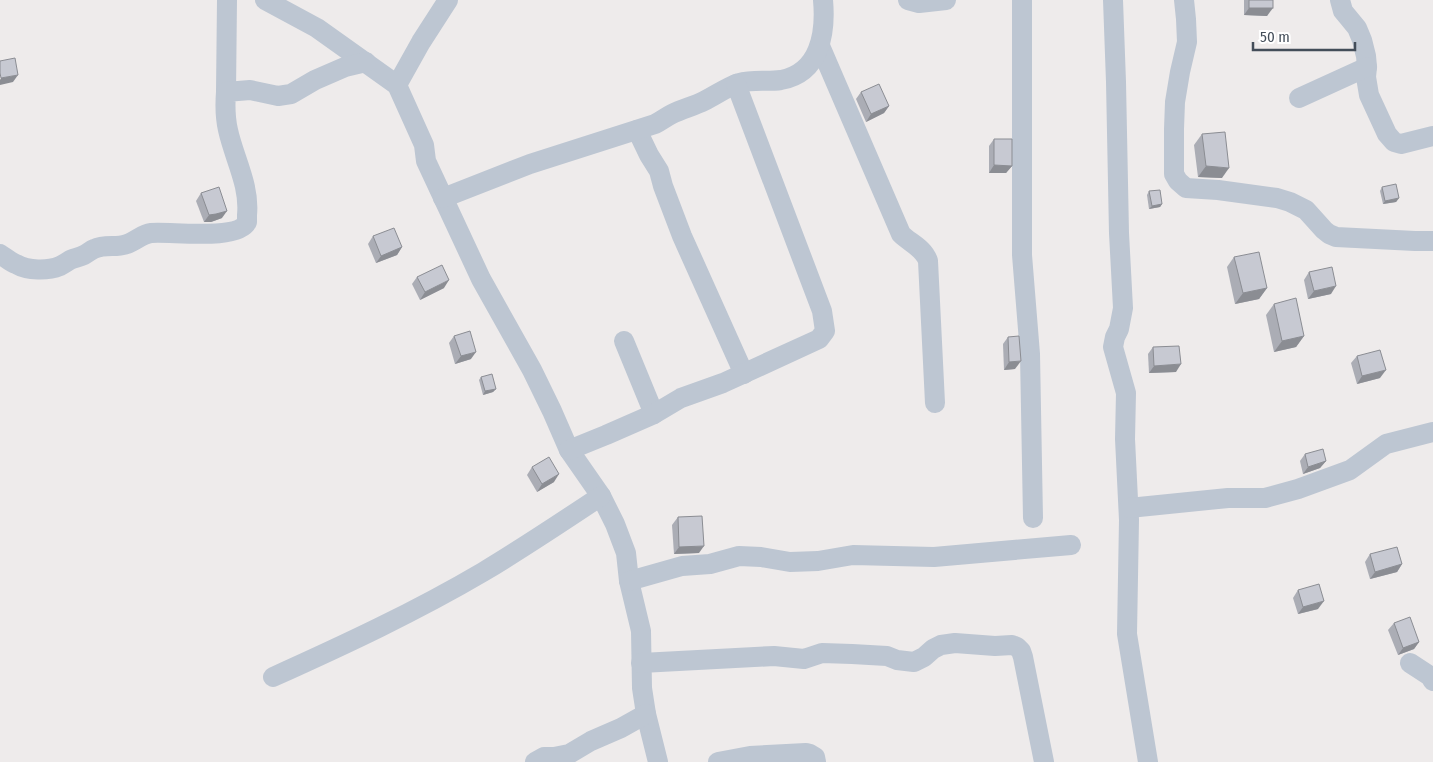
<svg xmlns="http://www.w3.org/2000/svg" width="1433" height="762" font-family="'Fira Sans Condensed',sans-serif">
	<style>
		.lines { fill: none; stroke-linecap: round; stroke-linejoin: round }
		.minor { stroke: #bdc6d2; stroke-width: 20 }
		.wall { fill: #abadb5 }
		.shaded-wall { fill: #8b8d93 }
		.building { fill: #c7c9d2; stroke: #8b8d93 }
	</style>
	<rect width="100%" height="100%" fill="#eeebeb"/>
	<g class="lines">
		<!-- minor -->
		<g class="minor">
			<path d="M265,0L317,28L397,85L424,145L426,161L481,279L532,370L552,411L569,450L601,496L615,524L626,553L629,581L641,631L642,688L646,714L658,762"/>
			<path d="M908,0L919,3L946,0"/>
			<path d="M1022,0V255L1030,354L1033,518"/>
			<path d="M1113,0L1116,82L1119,233L1123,308L1119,329L1115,337L1113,347L1126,393L1125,439L1129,520L1127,634L1148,762"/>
			<path d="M1184,0L1186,19L1187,42L1180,72L1175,102L1174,129V174L1178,181L1186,188L1218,190L1277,198L1290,202L1306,210L1324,230L1329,234L1336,237L1415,241H1433"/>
			<path d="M1340,0L1343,11L1357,28L1362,40L1366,56L1367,67L1366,77L1369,95L1387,134L1394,142L1401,144L1433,136"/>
			<path d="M820,46L901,234C910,243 924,248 928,261L935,403"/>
			<path d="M397,85L421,42L448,0"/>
			<path d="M226,92L227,0"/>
			<path d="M1299,98L1367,67"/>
			<path d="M637,130L649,155L659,171L663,186L682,236L744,374"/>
			<path d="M443,198L530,164L655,124C661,121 666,117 672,114C682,109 694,106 704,101C716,95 727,87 739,83C753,79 767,82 781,80C820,73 826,33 823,0"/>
			<path d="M0,254C5,257 10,262 16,264C28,271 48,271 60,266C64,264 67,262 70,260C75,258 80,257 84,255C88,253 91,250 94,249C105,244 117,248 127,244C136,241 142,234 151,233C170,231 238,241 247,222C247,221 247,215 247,215C250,185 234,158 228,130C225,117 225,105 226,92L250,90L278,96L291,94L315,80L345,67L366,62"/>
			<path d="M624,341L654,414"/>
			<path d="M569,450L606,435L654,414L681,398L723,383L819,339L825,331L822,311L736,84"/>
			<path d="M1129,508L1228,498H1265L1298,489L1350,470L1386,444L1433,432"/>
			<path d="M629,581L682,566L710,564L739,556L761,557L790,562L818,561L853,555L934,557L1071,545"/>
			<path d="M641,663L774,656L804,659L822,653L852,654L887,656L897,660L914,662L924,657L933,649L941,645L955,643L995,646L1012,645L1017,647L1021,651L1023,657L1044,762"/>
			<path d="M1410,663L1430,676L1433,681"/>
			<path d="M273,677C344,645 415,612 483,572C523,548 562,522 601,496"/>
			<path d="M535,762L544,757H554L569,754L591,741L621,728L646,714"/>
			<path d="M718,762L750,756L806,753L810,754L815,757L816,762"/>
		</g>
	</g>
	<!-- wall -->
	<g class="wall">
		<path d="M1244,0H1273L1267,16L1244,15Z"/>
		<path d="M861,92L889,106L884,113L866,122L856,99Z"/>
		<path d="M1202,134L1222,178L1198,177L1194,145Z"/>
		<path d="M994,139L1012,166L1006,173H989V146Z"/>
		<path d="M1382,187L1399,198L1396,202L1383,204L1380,191Z"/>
		<path d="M1149,191L1162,204L1160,207L1149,209L1147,195Z"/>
		<path d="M201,193L222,218L211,222H204L196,201Z"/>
		<path d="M373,236L402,247L397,255L376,263L368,244Z"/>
		<path d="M1234,257L1267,288L1259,299L1235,304L1227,267Z"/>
		<path d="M1309,272L1331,294L1308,299L1304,280Z"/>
		<path d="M417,277L444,288L420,300L412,284Z"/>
		<path d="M1274,304L1304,336L1296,347L1274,352L1266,315Z"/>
		<path d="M454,336L471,359L455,364L449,343Z"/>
		<path d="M1008,337L1015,369L1004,370L1003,344Z"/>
		<path d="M1153,347L1176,372L1149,373L1148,354Z"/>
		<path d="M1357,356L1380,378L1357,384L1351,363Z"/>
		<path d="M481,377L496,389L493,392L483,395L479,380Z"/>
		<path d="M1305,454L1326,461L1320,468L1303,474L1300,461Z"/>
		<path d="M532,467L554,482L537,492L527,475Z"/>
		<path d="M678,517L699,553L674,554L672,525Z"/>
		<path d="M1370,554L1402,564L1397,572L1370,579L1365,562Z"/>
		<path d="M1298,590L1318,609L1298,614L1293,598Z"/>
		<path d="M1394,623L1419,642L1414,649L1398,655L1388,630Z"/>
	</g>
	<!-- shaded-wall -->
	<g class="shaded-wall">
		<path d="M1249,8H1273L1267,16L1244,15Z"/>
		<path d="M18,75L13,82L0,85V80L1,78Z"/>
		<path d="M889,106L884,113L866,122L871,114Z"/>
		<path d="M994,165L1012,166L1006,173H989Z"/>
		<path d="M1206,166L1229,168L1222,178L1198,177Z"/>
		<path d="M1399,198L1396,202L1383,204L1385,201Z"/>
		<path d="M1162,204L1160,207L1149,209L1152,206Z"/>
		<path d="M227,211L222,218L211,222H204L209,215Z"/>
		<path d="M402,247L397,255L376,263L381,256Z"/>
		<path d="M449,280L444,288L420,300L425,292Z"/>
		<path d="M1336,286L1331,294L1308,299L1314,291Z"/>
		<path d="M1267,288L1259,299L1235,304L1243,293Z"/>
		<path d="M1304,336L1296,347L1274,352L1282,341Z"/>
		<path d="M476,352L471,359L455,364L461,356Z"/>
		<path d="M1021,361L1015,369L1004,370L1009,362Z"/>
		<path d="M1181,364L1176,372L1149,373L1154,366Z"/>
		<path d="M1386,370L1380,378L1357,384L1362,376Z"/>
		<path d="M496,389L493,392L483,395L485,391Z"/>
		<path d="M1326,461L1320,468L1303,474L1308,467Z"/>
		<path d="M559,474L554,482L537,492L542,484Z"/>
		<path d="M704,546L699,553L674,554L679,547Z"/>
		<path d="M1402,564L1397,572L1370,579L1375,572Z"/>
		<path d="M1324,601L1318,609L1298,614L1303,607Z"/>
		<path d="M1419,642L1414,649L1398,655L1403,648Z"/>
	</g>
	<!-- building -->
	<g class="building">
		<rect x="1249" y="0" width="24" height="8"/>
		<path d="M15,58L18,75L1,78L0,73V61Z"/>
		<path d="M879,84L889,106L871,114L861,92Z"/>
		<path d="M1225,132L1229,168L1206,166L1202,134Z"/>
		<path d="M994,139H1012V166L994,165Z"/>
		<path d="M1396,184L1399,198L1385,201L1382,187Z"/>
		<path d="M219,187L227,211L216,214L209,215L201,193Z"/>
		<path d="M1160,190L1162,204L1152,206L1149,191Z"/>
		<path d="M394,228L402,247L381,256L373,236Z"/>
		<path d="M1259,252L1267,288L1243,293L1234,257Z"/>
		<path d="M442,265L449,280L425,292L417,277Z"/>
		<path d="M1332,267L1336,286L1314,291L1309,272Z"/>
		<path d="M1296,298L1304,336L1282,341L1274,304Z"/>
		<path d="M470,331L476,352L461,356L454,336Z"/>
		<path d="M1019,336L1021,361L1009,362L1008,337Z"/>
		<path d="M1179,346L1181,364L1154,366L1153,347Z"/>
		<path d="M1380,350L1386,370L1362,376L1357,356Z"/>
		<path d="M492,374L496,389L485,391L481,377Z"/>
		<path d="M1323,449L1326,461L1308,467L1305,454Z"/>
		<path d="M549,457L559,474L542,484L532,467Z"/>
		<path d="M702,516L704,546L679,547L678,517Z"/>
		<path d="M1397,547L1402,564L1375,572L1370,554Z"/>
		<path d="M1319,584L1324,601L1303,607L1298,590Z"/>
		<path d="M1410,617L1419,642L1403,648L1394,623Z"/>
	</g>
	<!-- scale -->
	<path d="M1253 42v8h102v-8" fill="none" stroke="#434d59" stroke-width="2.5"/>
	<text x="1260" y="42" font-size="15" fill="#434d59" stroke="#ffffff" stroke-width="4" paint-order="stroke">50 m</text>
</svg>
